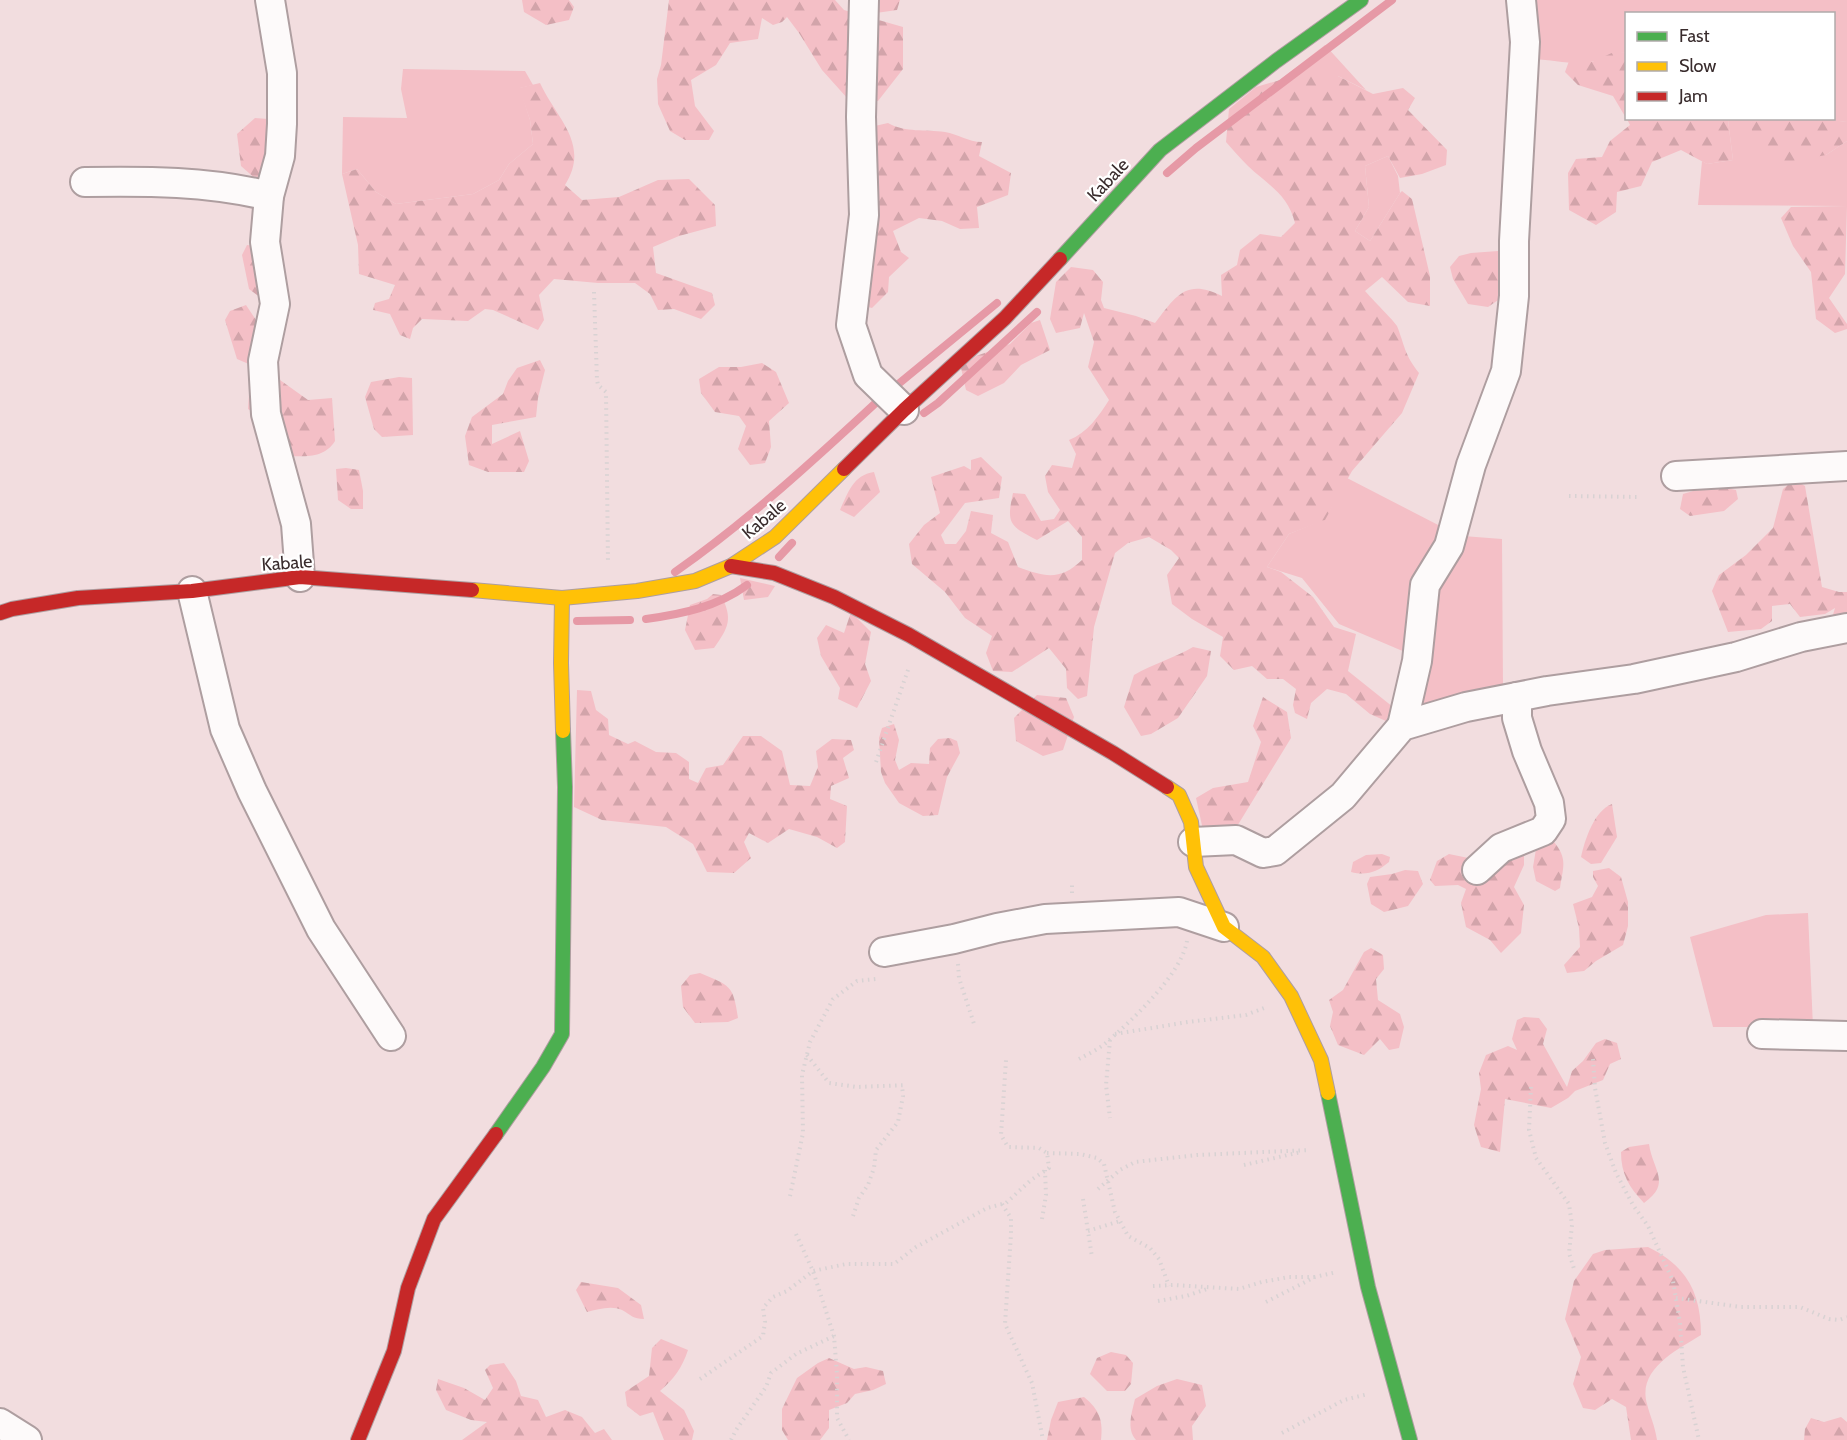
<svg xmlns="http://www.w3.org/2000/svg" width="1847" height="1440" font-family="Cabin,sans-serif">
	<style>
		.grass { fill: #f4bfc6 }
		.forest { fill: url(#forest-firs) }
		.lines { fill: none; stroke-linecap: round; stroke-linejoin: round }
		.stream { stroke: #e699a6; stroke-width: 8 }
		.street-casing { stroke: #ae9ea0; stroke-width: 32 }
		.fast-casing { stroke: #ae9ea0; stroke-width: 16 }
		.slow-casing { stroke: #ae9ea0; stroke-width: 16 }
		.jam-casing { stroke: #ae9ea0; stroke-width: 16 }
		.path { stroke: #d8d2d3; stroke-width: 4; stroke-dasharray: 1.5 4.5; stroke-linecap: butt }
		.street { stroke: #fdfafa; stroke-width: 28 }
		.fast { stroke: #4caf50; stroke-width: 14 }
		.slow { stroke: #ffc107; stroke-width: 14 }
		.jam { stroke: #c62828; stroke-width: 14 }
		.labels { text-anchor: middle; stroke-width: 4.5; stroke-linejoin: round; paint-order: stroke }
		.street-label { font-size: 18px; fill: #392c2d; stroke: #fff }
	</style>
	<defs>
		<pattern id="forest-firs" width="22" height="20" patternUnits="userSpaceOnUse" patternTransform="scale(1.5)"><rect width="22" height="20" fill="#f4bfc6"/><path d="M5 1l3.5 6h-7zM16 11l3.5 6h-7z" fill="#d2a4aa"/></pattern>
	</defs>
	<rect width="100%" height="100%" fill="#f2dddf"/>
	<!-- grass -->
	<g class="grass">
		<path d="M1528,0H1847V122L1815,119L1834,118V14H1626V53C1609,50 1606,59 1591,62C1575,65 1551,60 1535,59Z"/>
		<path d="M1325,45L1366,90L1338,76L1281,79Z"/>
		<path d="M403,69L525,71L533,85L520,88L530,120L533,144L509,164L499,180L473,194L396,204L376,192L357,169L342,174L343,117L407,118L401,89Z"/>
		<path d="M1731,119H1760L1751,123L1826,155L1847,141V206L1698,205L1702,161L1707,164L1733,160L1728,120Z"/>
		<path d="M1388,156L1398,176L1400,193L1370,241L1355,231L1369,207L1365,166Z"/>
		<path d="M1347,478L1444,528L1412,655L1339,624L1302,578L1267,567L1289,534L1325,519Z"/>
		<path d="M1463,536L1502,539L1503,692L1413,715L1432,595Z"/>
		<path d="M1808,913L1813,1027H1713L1690,937L1766,915Z"/>
	</g>
	<!-- forest -->
	<g class="forest">
		<path d="M522,0H569L574,7L569,20L546,25L524,12Z"/>
		<path d="M669,0H835L844,10L903,27V69L878,101L848,99L822,70L799,33L787,17L782,22L773,25L762,18L758,39L730,43L716,65L691,80L695,106L714,131L709,140H685L670,131L658,104L657,79L661,65Z"/>
		<path d="M868,0H900L897,10L876,13Z"/>
		<path d="M1616,51L1626,53V118L1613,96L1578,85L1565,72L1569,61L1592,62Z"/>
		<path d="M1314,70L1338,76L1373,94L1403,88L1415,98L1408,110L1447,150L1446,165L1422,174L1400,178L1388,156L1365,166L1369,207L1355,231L1370,241L1400,193L1402,191L1412,199L1430,276V306L1408,302L1382,277L1365,291C1370,297 1396,323 1397,326C1405,346 1404,354 1419,373L1402,413L1352,471L1325,520L1289,534L1267,567L1281,572L1313,597L1334,627L1356,634L1348,671L1393,707L1386,721L1370,714L1346,694L1327,689L1311,703L1307,719L1295,713L1293,705L1296,689L1283,679H1267L1252,666L1234,670L1220,656L1223,637L1192,619L1172,604L1167,575L1179,558L1171,550L1149,537L1128,543L1115,553L1094,627L1087,696L1078,699L1067,688L1066,669L1049,648L1012,672L993,671L986,653L992,636L965,618L945,592L912,564L909,544L924,525L940,513L931,477L964,466L971,470V460L981,457L1002,477L999,498L965,503L941,535L945,544H956L966,531L971,511L993,515L991,533L1008,542L1018,567C1045,577 1060,581 1082,560V537L1068,521L1037,540C1010,526 1006,524 1013,493L1025,494L1041,521L1054,519L1060,510L1048,492L1045,476L1052,465L1072,468L1076,454L1069,440C1087,433 1099,416 1109,400L1088,367L1094,342L1084,313L1080,328L1056,333L1050,319L1056,282L1071,267L1093,270L1103,282L1101,300L1104,308L1136,316L1155,323C1176,296 1186,278 1222,296L1221,275L1237,265L1240,250L1260,234L1281,237L1295,223C1288,194 1268,185 1248,166C1240,158 1233,150 1226,142L1229,109L1256,87Z"/>
		<path d="M540,83C556,118 591,144 565,185L582,200L619,197L658,180L689,179L715,205L716,226L679,236L653,247L656,273L712,293L715,305L701,319L674,309L658,310L650,294L635,283H598L554,279L539,295L544,320L538,330L493,310L485,309L468,321L422,319L413,328L410,339L400,335L390,314L373,310L375,303L389,299L395,285L359,274L358,245L342,174L357,169L376,192L396,204L473,194L499,180L509,164L533,144L530,120L519,88Z"/>
		<path d="M255,118L268,119L292,135L296,156L287,179L259,182L241,166L237,134Z"/>
		<path d="M1761,118H1815L1847,122V141L1826,155L1782,163L1753,135L1750,123Z"/>
		<path d="M1627,119H1731L1728,120L1733,160L1707,164L1681,150L1652,162L1641,186L1617,192L1616,212L1596,225L1569,210L1568,173L1576,159L1602,157L1610,141L1630,125Z"/>
		<path d="M888,123C906,133 925,129 945,132C958,134 968,142 982,142L979,156L1011,173L1008,195L977,207L979,228L960,229L942,221L919,218L893,231L901,252L909,258L889,277L888,292L872,308L861,305L876,183L848,161V132Z"/>
		<path d="M1847,206L1845,274L1829,298L1847,324V329L1835,333L1816,319L1811,272L1793,246L1781,218L1791,207Z"/>
		<path d="M247,245L257,246L277,256L286,279L282,297L261,298L249,289L242,255Z"/>
		<path d="M1498,251L1507,266L1504,296L1488,307L1468,304L1453,279L1450,267L1459,256L1471,253Z"/>
		<path d="M246,305L258,323L274,373L280,380L308,400L332,398L335,441C323,460 302,456 283,456L260,417L248,409L251,365L237,359L225,320L230,311Z"/>
		<path d="M1040,320L1050,350L1021,365L1004,383L978,396L966,390L961,368L976,356L1010,344L1031,323Z"/>
		<path d="M540,360L545,370L538,398L536,417L492,425V444L520,431L529,461L524,472H488L469,465L465,436L472,417L503,394L508,381L517,368Z"/>
		<path d="M762,363L776,372L789,403L769,421L771,447L765,463L750,465L738,449L746,426L739,416L715,412L701,393L699,379L719,367H741Z"/>
		<path d="M399,377L412,378L413,435L382,437L374,429L365,397L371,382Z"/>
		<path d="M346,468L359,470L363,491V509H351L338,500L336,469Z"/>
		<path d="M874,472L880,492L854,517L840,510C848,493 853,475 874,472Z"/>
		<path d="M1798,482L1805,486L1822,587L1839,592H1847V644L1840,641L1830,625L1835,608L1825,614L1800,617L1790,604L1772,606V621L1761,629L1728,632L1712,591L1719,575L1746,555L1773,528L1783,489L1789,484Z"/>
		<path d="M1721,487L1736,490L1738,499L1724,511L1690,516L1680,509L1683,494L1700,489Z"/>
		<path d="M740,578L775,586L768,597L744,600Z"/>
		<path d="M713,594L721,595C733,619 729,627 714,648L695,650L685,630L690,605L707,599Z"/>
		<path d="M851,612L871,632L865,664L871,681L857,708L838,699L840,688L821,656L817,638L826,625L844,633Z"/>
		<path d="M1193,647L1211,651L1207,676L1178,718L1151,734L1141,736L1124,707L1134,675C1153,664 1174,658 1193,647Z"/>
		<path d="M577,690L591,691L596,710L608,719L609,735L628,744L635,741L656,752L676,753L689,762V779L698,783L706,768L723,765L743,736H761L782,751L790,785L810,786L818,767L816,751L832,739L851,740L854,750L843,758L849,778L831,786L830,799L847,806L845,842L837,848L817,837L789,829L768,843L749,833L744,842L751,858L734,873L707,872L693,844L666,827L602,820L574,807Z"/>
		<path d="M1037,695L1066,698L1074,717L1063,750L1043,756L1016,741L1014,718Z"/>
		<path d="M1263,697L1287,712L1291,738L1236,828L1203,830L1196,798L1213,788L1248,782L1261,742L1253,726Z"/>
		<path d="M894,724L899,740L895,760L899,770L911,763L929,764L930,748L938,739L950,738L957,741L960,753L947,777L938,815L923,816L899,803L885,783L881,772L879,738L882,728Z"/>
		<path d="M1612,804L1617,837L1601,863L1591,864L1581,857C1585,839 1594,811 1612,804Z"/>
		<path d="M1550,837C1568,858 1564,863 1560,888L1555,891L1536,881L1533,867L1537,843Z"/>
		<path d="M1490,851L1524,852V865L1514,887L1524,905L1521,933L1501,953L1490,940L1466,927L1461,903L1466,889L1458,885L1435,886L1430,880L1437,861L1449,854L1478,860Z"/>
		<path d="M1382,854L1390,857L1389,862C1377,872 1367,876 1351,872L1353,862L1366,855Z"/>
		<path d="M1609,868L1621,877L1628,902V926L1623,945L1596,961L1584,971L1567,973L1564,965L1580,947L1579,928L1573,904L1592,897L1598,886L1593,877V871Z"/>
		<path d="M1405,870L1418,871L1423,884L1408,906L1384,912L1371,904L1367,884L1370,877L1392,874Z"/>
		<path d="M1371,948L1383,955L1384,969L1376,979L1378,1000L1400,1014L1404,1027L1399,1048L1389,1050L1380,1039L1364,1055L1338,1045L1330,1026L1333,1012L1329,1000L1343,990L1364,952Z"/>
		<path d="M700,973C730,986 733,984 738,1018L728,1022L695,1023L683,1007L681,986L690,975Z"/>
		<path d="M1524,1017L1539,1018L1547,1029L1543,1044L1567,1087L1572,1071L1583,1061L1596,1043L1605,1039L1617,1043L1621,1059L1610,1064L1603,1080L1575,1091L1568,1098L1551,1108L1505,1099L1500,1152L1481,1147L1474,1125L1481,1089L1479,1073L1486,1055L1508,1046L1517,1050L1512,1039L1517,1020Z"/>
		<path d="M1649,1144C1653,1171 1672,1183 1644,1203C1629,1187 1621,1174 1621,1152L1629,1147Z"/>
		<path d="M1648,1247C1687,1266 1701,1293 1701,1335C1677,1350 1637,1369 1647,1404C1650,1416 1655,1426 1657,1440H1631L1626,1407L1612,1399L1595,1410L1583,1408L1573,1384L1581,1357L1565,1319L1574,1281L1593,1254L1605,1250Z"/>
		<path d="M581,1282L618,1288L641,1305L644,1319C633,1319 631,1315 622,1310C612,1305 598,1309 587,1312L576,1290Z"/>
		<path d="M661,1339L688,1350C682,1368 674,1379 660,1391L684,1410L694,1431L692,1440H664L653,1412L640,1416L627,1406L625,1392L649,1376L652,1348Z"/>
		<path d="M1111,1352L1126,1355L1133,1363L1131,1384L1125,1391H1107L1090,1374L1097,1358Z"/>
		<path d="M829,1358L854,1369L866,1367L883,1371L886,1384L873,1390L855,1394L847,1403L829,1410V1428L820,1440H788L782,1430V1409L797,1378L818,1363Z"/>
		<path d="M504,1363L516,1381L521,1396L538,1400L546,1417L565,1410L582,1417L595,1433L604,1429L612,1440H462L487,1422L471,1420L446,1410L436,1390L438,1379L464,1388L485,1400L493,1388L485,1370L490,1365Z"/>
		<path d="M1177,1379L1202,1385L1206,1406L1192,1426L1193,1440H1136C1126,1429 1132,1412 1135,1399L1157,1386Z"/>
		<path d="M1084,1397C1100,1410 1103,1421 1101,1440H1047L1051,1420L1058,1402Z"/>
		<path d="M1841,1417L1847,1422V1440H1804L1805,1429L1811,1418L1824,1422Z"/>
	</g>
	<g class="lines">
		<!-- stream -->
		<g class="stream">
			<path d="M1167,173L1196,148L1392,0"/>
			<path d="M891,390L997,303"/>
			<path d="M924,413L938,403L1037,312"/>
			<path d="M779,557L792,543"/>
			<path d="M675,572C749,520 814,460 880,399"/>
			<path d="M646,619C682,614 717,607 747,585"/>
			<path d="M577,621L630,620"/>
		</g>
		<defs>
			<g id="street">
				<path d="M270,0L282,73V124L280,156L269,196L265,242L275,304L263,361L266,414L296,524L300,577"/>
				<path d="M864,0L861,117L864,215L851,325L868,375L904,410"/>
				<path d="M85,182C147,181 208,181 269,196"/>
				<path d="M1676,476L1847,466"/>
				<path d="M192,591L225,729L252,791L321,929L391,1036"/>
				<path d="M1402,726L1417,661L1425,585L1449,546L1471,465L1506,371L1514,296V241L1525,42L1521,0"/>
				<path d="M1193,842L1236,840L1263,853L1275,851L1343,796L1402,726L1466,707L1547,691L1634,679L1736,657L1801,637L1847,628"/>
				<path d="M1477,870L1501,848L1543,831L1551,819L1549,803L1527,751L1517,718V697"/>
				<path d="M884,952L954,939L997,928L1045,919L1179,912L1224,927"/>
				<path d="M1762,1034L1847,1036"/>
				<path d="M0,1423L27,1440"/>
			</g>
			<g id="fast">
				<path d="M1060,259L1160,150L1276,61L1361,0"/>
				<path d="M1328,1093L1368,1287L1410,1440"/>
				<path d="M496,1134L543,1067L562,1034L565,787L563,731"/>
			</g>
			<g id="slow">
				<path d="M472,590L562,598L637,591L695,581L731,566L775,537L844,469"/>
				<path d="M562,598L561,663L563,731"/>
				<path d="M1167,787L1179,795L1191,822L1196,867L1224,927L1263,957L1291,996L1321,1060L1328,1093"/>
			</g>
			<g id="jam">
				<path d="M844,469L904,410L1005,318L1060,259"/>
				<path d="M731,566L774,573L834,597L909,635L1113,753L1167,787"/>
				<path d="M0,613L12,609L78,598L192,591L300,577L472,590"/>
				<path d="M358,1440L394,1351L408,1288L434,1219L496,1134"/>
			</g>
		</defs>
		<!-- street casing -->
		<use href="#street" class="street-casing"/>
		<!-- fast casing -->
		<use href="#fast" class="fast-casing"/>
		<!-- slow casing -->
		<use href="#slow" class="slow-casing"/>
		<!-- jam casing -->
		<use href="#jam" class="jam-casing"/>
		<!-- path -->
		<g class="path">
			<path d="M594,292L597,380L598,385L606,392L608,564"/>
			<path d="M1569,496L1639,497"/>
			<path d="M876,762L909,667"/>
			<path d="M1072,893V881"/>
			<path d="M958,964L959,978L975,1027"/>
			<path d="M1115,1034L1188,1022L1246,1015L1264,1008"/>
			<path d="M1110,1040L1106,1085L1110,1118"/>
			<path d="M807,1055L829,1083L857,1087L906,1085"/>
			<path d="M1079,1059C1088,1054 1099,1049 1107,1042C1132,1020 1181,975 1187,941"/>
			<path d="M1593,1059L1595,1088L1605,1143L1616,1173L1633,1205L1648,1226L1673,1281L1680,1323L1683,1367L1699,1440"/>
			<path d="M1531,1087L1529,1130L1536,1158L1569,1204L1572,1225L1569,1253L1575,1272"/>
			<path d="M1047,1153L1080,1154L1097,1158L1104,1164L1115,1212L1120,1221L1128,1236L1150,1248L1159,1259L1169,1286"/>
			<path d="M1244,1165L1301,1152"/>
			<path d="M1098,1189L1120,1170L1135,1162L1197,1155L1309,1150"/>
			<path d="M790,1196L803,1133L802,1075L810,1042L833,999L857,981L876,979"/>
			<path d="M1083,1199L1092,1257"/>
			<path d="M1002,1204L1011,1218V1234L1005,1324L1032,1383L1043,1440"/>
			<path d="M853,1216L859,1198L868,1185L874,1168L876,1150L898,1122L903,1096L902,1085"/>
			<path d="M1042,1219L1046,1195L1045,1170"/>
			<path d="M1088,1231L1120,1221"/>
			<path d="M796,1234L813,1271L834,1336L837,1374V1418L849,1440"/>
			<path d="M1153,1286L1173,1285L1239,1289L1262,1282L1289,1277H1315"/>
			<path d="M1676,1298L1741,1307H1800L1829,1319L1839,1320L1847,1317"/>
			<path d="M1158,1301L1186,1296L1210,1288"/>
			<path d="M1266,1302L1315,1277L1337,1272"/>
			<path d="M700,1379L763,1336L765,1322L763,1308L773,1297L787,1291L813,1271L846,1264H894L916,1247L960,1223L987,1208L1006,1203L1031,1180L1049,1168L1047,1153L1039,1148L1008,1147L1001,1135L1006,1060"/>
			<path d="M1282,1433L1344,1400L1368,1394"/>
			<path d="M731,1440L736,1430L766,1387L771,1373L796,1354L834,1336"/>
		</g>
		<!-- street -->
		<use href="#street" class="street"/>
		<!-- fast -->
		<use href="#fast" class="fast"/>
		<!-- slow -->
		<use href="#slow" class="slow"/>
		<!-- jam -->
		<use href="#jam" class="jam"/>
	</g>
	<g class="labels">
		<!-- street labels -->
		<g class="street-label">
			<text transform="translate(1108 180) rotate(-47)" y="6">Kabale</text>
			<text transform="translate(764 519) rotate(-40)" y="6">Kabale</text>
			<text transform="translate(287 563) rotate(-4)" y="6">Kabale</text>
		</g>
	</g>
	<!-- legend -->
	<rect x="1625" y="12" width="210" height="108" fill="#ffffff" stroke="#b0abab" stroke-width="1.5"/>
	<rect x="1637" y="32" width="30" height="9" fill="#4caf50" stroke="#b0abab" stroke-width="1.5"/>
	<text x="1679" y="42" font-size="18" fill="#392c2d">Fast</text>
	<rect x="1637" y="62" width="30" height="9" fill="#ffc107" stroke="#b0abab" stroke-width="1.5"/>
	<text x="1679" y="72" font-size="18" fill="#392c2d">Slow</text>
	<rect x="1637" y="92" width="30" height="9" fill="#c62828" stroke="#b0abab" stroke-width="1.5"/>
	<text x="1679" y="102" font-size="18" fill="#392c2d">Jam</text>
</svg>
